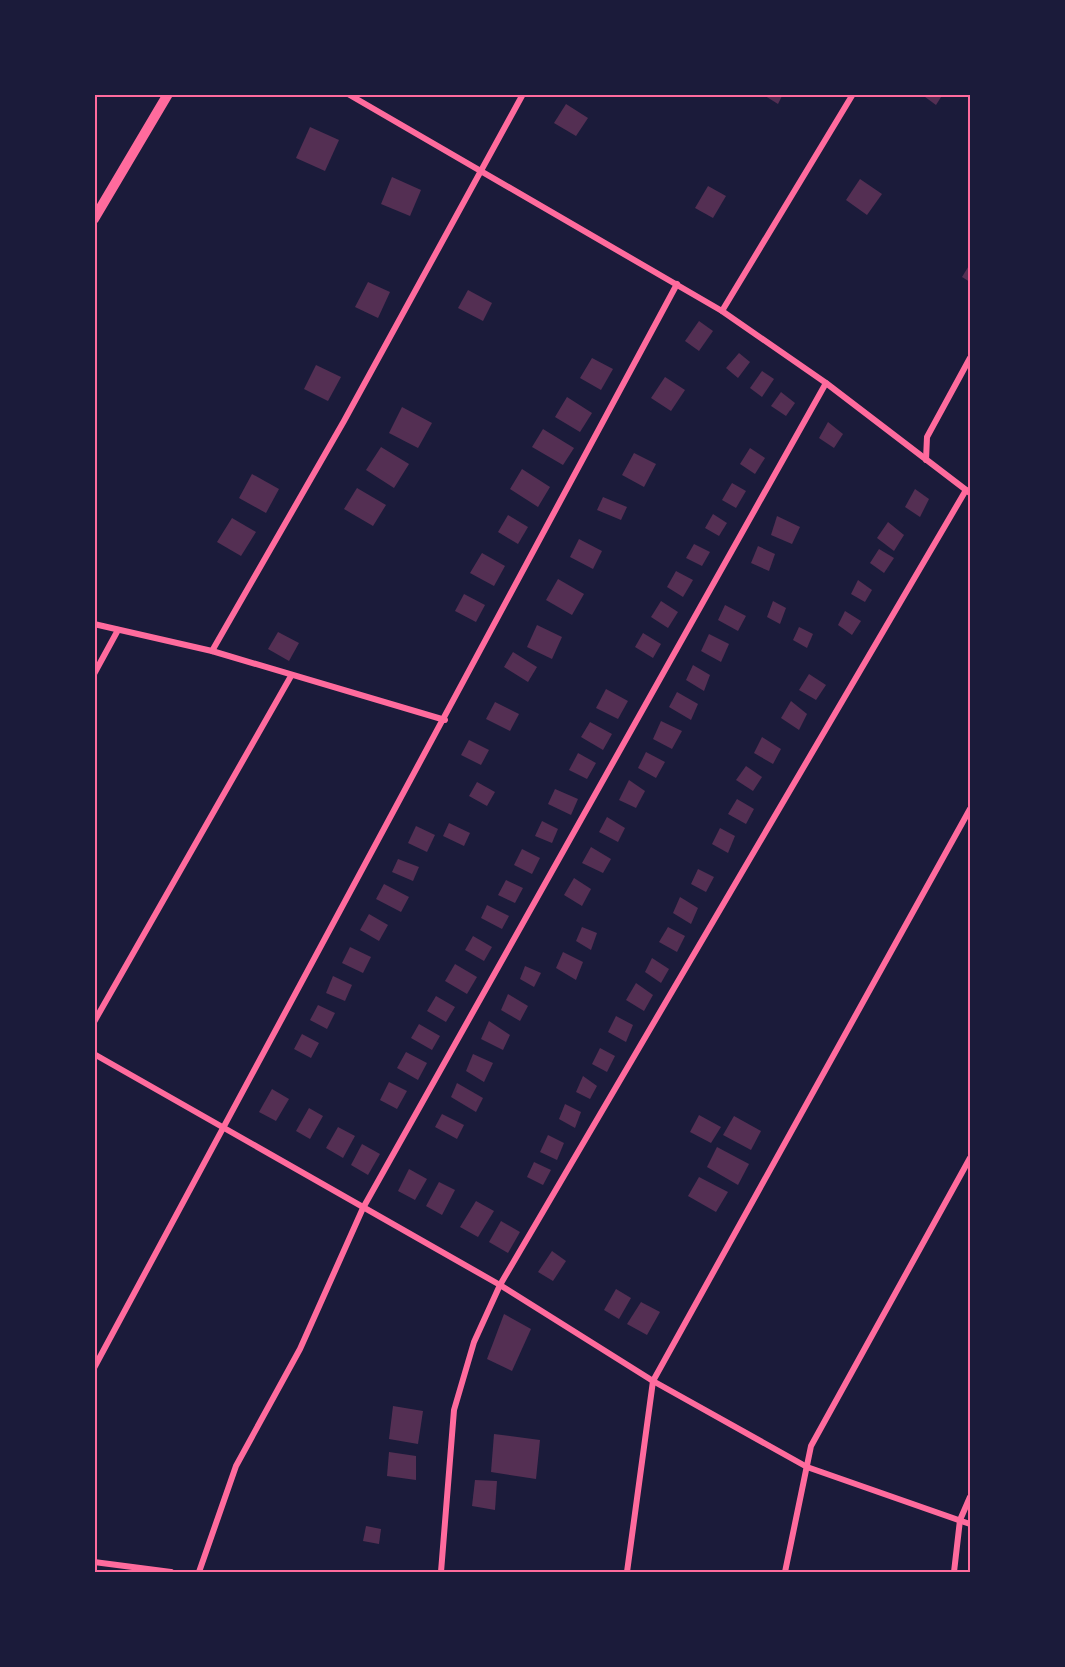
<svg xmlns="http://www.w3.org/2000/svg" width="1065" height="1667" font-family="Merriweather,serif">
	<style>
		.building { fill: #542f53 }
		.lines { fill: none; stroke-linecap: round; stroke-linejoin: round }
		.minor { stroke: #ff6b9d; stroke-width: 6 }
		.tertiary { stroke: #ff6b9d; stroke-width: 10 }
		.neatline { fill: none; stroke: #ff6b9d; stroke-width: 2 }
	</style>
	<rect width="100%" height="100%" fill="#1b1b3a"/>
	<!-- building -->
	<g class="building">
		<path d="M762,94H783L778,104Z"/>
		<path d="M921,94H943L936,105Z"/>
		<path d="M566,104L588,118L576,136L554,123Z"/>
		<path d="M310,127L339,140L325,171L296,158Z"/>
		<path d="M392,177L421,190L410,216L381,204Z"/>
		<path d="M860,179L882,194L867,215L846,200Z"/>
		<path d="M708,186L726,196L713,218L695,208Z"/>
		<path d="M970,264V282L962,277Z"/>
		<path d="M368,282L390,292L378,318L355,307Z"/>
		<path d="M468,290L492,303L483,321L458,308Z"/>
		<path d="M699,321L713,331L699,351L685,341Z"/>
		<path d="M739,353L750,362L738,378L726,368Z"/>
		<path d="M592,358L613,369L601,390L580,378Z"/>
		<path d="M316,365L341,377L328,401L304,389Z"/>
		<path d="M762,371L774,379L762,397L750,388Z"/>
		<path d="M665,377L685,390L671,411L651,398Z"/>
		<path d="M781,392L795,403L786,416L771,406Z"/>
		<path d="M567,397L592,413L580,432L555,417Z"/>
		<path d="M402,407L432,423L418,448L389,433Z"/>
		<path d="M828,422L843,434L834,448L819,438Z"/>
		<path d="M543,429L574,448L563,465L532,447Z"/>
		<path d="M381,447L409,464L394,488L366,470Z"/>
		<path d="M750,448L765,458L755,474L740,464Z"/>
		<path d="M634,453L656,464L644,487L622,475Z"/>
		<path d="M522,469L550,487L538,507L510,489Z"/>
		<path d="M252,474L279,489L266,513L239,498Z"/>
		<path d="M732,483L746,491L736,508L722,500Z"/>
		<path d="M357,488L386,505L373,526L344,509Z"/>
		<path d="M915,489L929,499L920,517L905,507Z"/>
		<path d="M603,497L627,507L621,520L597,510Z"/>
		<path d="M713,514L727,523L719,536L705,528Z"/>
		<path d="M508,515L528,527L518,544L498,532Z"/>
		<path d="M777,516L800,527L792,544L771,535Z"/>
		<path d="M232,518L256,532L241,556L217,542Z"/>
		<path d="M888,522L904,535L894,551L877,538Z"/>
		<path d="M579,539L602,551L593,569L570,557Z"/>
		<path d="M694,544L710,552L702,566L686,558Z"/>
		<path d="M758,546L775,554L769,571L751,563Z"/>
		<path d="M879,549L894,558L884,573L870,563Z"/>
		<path d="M482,553L505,566L494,586L470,573Z"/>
		<path d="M676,571L693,580L683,597L667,587Z"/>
		<path d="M558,579L584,594L572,615L546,600Z"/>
		<path d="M858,580L872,590L865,602L851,594Z"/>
		<path d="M464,594L485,605L476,622L455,611Z"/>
		<path d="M661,601L678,612L668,628L651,617Z"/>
		<path d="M773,601L786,608L780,624L767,617Z"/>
		<path d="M725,605L746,616L738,631L718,620Z"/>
		<path d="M845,611L861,621L852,635L838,625Z"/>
		<path d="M537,625L562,637L552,659L527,647Z"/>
		<path d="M799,627L813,634L807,648L793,640Z"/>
		<path d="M278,632L299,643L289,661L268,649Z"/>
		<path d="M643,633L661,644L653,658L635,647Z"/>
		<path d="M709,634L729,644L721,662L701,651Z"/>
		<path d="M513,652L537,667L528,682L504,667Z"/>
		<path d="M693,665L710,675L704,691L686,680Z"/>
		<path d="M809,674L826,685L816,700L799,690Z"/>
		<path d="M606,689L628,701L618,719L596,708Z"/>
		<path d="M677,692L698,704L691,720L669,707Z"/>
		<path d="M791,701L807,714L799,730L781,718Z"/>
		<path d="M495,702L519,714L510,731L486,719Z"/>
		<path d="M661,721L682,731L672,749L653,739Z"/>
		<path d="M590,722L612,734L603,750L581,737Z"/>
		<path d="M762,737L781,749L773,764L754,753Z"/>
		<path d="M469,740L489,750L481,765L461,755Z"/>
		<path d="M646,752L665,762L656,778L638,768Z"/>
		<path d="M578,753L596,763L587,779L569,770Z"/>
		<path d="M746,766L762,777L753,791L736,780Z"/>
		<path d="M629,780L645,791L636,808L619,800Z"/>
		<path d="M477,782L495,792L487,806L469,796Z"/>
		<path d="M555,789L578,799L571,815L548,804Z"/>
		<path d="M737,799L754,809L746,824L728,814Z"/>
		<path d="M607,817L625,828L618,842L599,832Z"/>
		<path d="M542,821L558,829L552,843L535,836Z"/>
		<path d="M449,823L470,833L464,846L443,836Z"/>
		<path d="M416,826L435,835L427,852L408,843Z"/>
		<path d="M720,828L735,836L728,853L712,844Z"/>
		<path d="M591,847L611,859L603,873L582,863Z"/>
		<path d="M522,849L540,858L532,874L514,865Z"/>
		<path d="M398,859L419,867L413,881L392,872Z"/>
		<path d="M698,869L714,877L706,892L691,884Z"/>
		<path d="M574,878L591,889L582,906L564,895Z"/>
		<path d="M506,880L523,888L515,903L498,895Z"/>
		<path d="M384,884L409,897L401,912L376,899Z"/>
		<path d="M680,897L698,908L691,924L673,913Z"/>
		<path d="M487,905L509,916L502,929L481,918Z"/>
		<path d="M369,914L388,925L379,941L360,930Z"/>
		<path d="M582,927L597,933L591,950L576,941Z"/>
		<path d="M668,927L685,936L677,952L659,942Z"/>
		<path d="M473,936L492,947L484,961L465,950Z"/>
		<path d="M350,947L371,957L363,973L342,963Z"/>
		<path d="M563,952L583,962L576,980L556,968Z"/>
		<path d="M652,958L669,969L661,983L645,972Z"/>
		<path d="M455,964L477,977L467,994L445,981Z"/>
		<path d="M525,966L541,973L534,987L520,979Z"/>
		<path d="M333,976L352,985L345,1001L326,993Z"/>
		<path d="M636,983L653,995L644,1011L626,1000Z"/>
		<path d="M508,994L528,1006L520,1021L501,1010Z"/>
		<path d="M436,996L455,1007L446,1022L427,1011Z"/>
		<path d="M318,1005L335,1013L327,1029L310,1020Z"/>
		<path d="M616,1016L633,1025L626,1042L608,1032Z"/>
		<path d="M489,1021L510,1035L503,1050L481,1039Z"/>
		<path d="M419,1024L440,1036L432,1050L411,1038Z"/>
		<path d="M302,1034L319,1043L311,1058L294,1049Z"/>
		<path d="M600,1048L615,1056L607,1072L592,1064Z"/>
		<path d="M406,1052L427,1063L418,1080L397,1068Z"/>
		<path d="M473,1054L493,1063L484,1082L466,1071Z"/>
		<path d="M583,1076L597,1086L590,1099L576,1092Z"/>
		<path d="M389,1082L407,1091L397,1109L380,1100Z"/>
		<path d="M457,1083L483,1098L476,1112L451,1097Z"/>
		<path d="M272,1089L289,1099L276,1121L259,1112Z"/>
		<path d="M565,1104L581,1112L575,1128L559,1119Z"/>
		<path d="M309,1108L323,1116L310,1139L296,1131Z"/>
		<path d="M442,1114L464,1125L457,1139L435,1127Z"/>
		<path d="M699,1115L721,1127L711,1143L690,1132Z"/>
		<path d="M734,1116L761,1131L751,1150L723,1135Z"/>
		<path d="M338,1127L355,1136L343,1158L326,1148Z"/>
		<path d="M548,1135L564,1143L557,1160L540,1152Z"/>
		<path d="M362,1144L380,1154L368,1175L351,1165Z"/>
		<path d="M717,1147L749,1164L738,1185L707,1167Z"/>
		<path d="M534,1162L551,1170L543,1185L527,1177Z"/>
		<path d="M409,1169L427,1179L415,1200L398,1191Z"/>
		<path d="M699,1177L728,1192L716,1212L688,1196Z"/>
		<path d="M439,1182L455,1190L442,1215L426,1206Z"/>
		<path d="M476,1201L494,1211L478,1237L460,1227Z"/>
		<path d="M501,1221L520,1232L508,1253L489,1242Z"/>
		<path d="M552,1251L566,1261L553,1281L538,1272Z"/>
		<path d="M616,1289L631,1298L619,1319L604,1310Z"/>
		<path d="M641,1302L660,1312L647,1335L627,1324Z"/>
		<path d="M504,1314L531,1329L512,1371L487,1359Z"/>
		<path d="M393,1406L423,1411L418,1444L389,1439Z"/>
		<path d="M494,1434L540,1440L536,1479L491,1472Z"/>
		<path d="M389,1452L416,1456V1480L387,1476Z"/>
		<path d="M475,1480L497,1481L495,1510L472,1506Z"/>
		<path d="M366,1526L381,1529L379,1544L363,1541Z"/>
	</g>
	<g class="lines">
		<!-- minor -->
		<g class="minor">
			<path d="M348,94L722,311L826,383L970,493"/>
			<path d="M722,311L853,94"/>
			<path d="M926,460L927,437L970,358"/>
			<path d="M94,624L212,651L445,720"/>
			<path d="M212,651L344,421L523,94"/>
			<path d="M94,674L118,630"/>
			<path d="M94,1022L291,676"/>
			<path d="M94,1054L500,1285L653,1381L807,1467L970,1524"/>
			<path d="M94,1368L677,284"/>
			<path d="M94,1562L171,1572"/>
			<path d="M199,1572L236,1466L300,1349L363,1208L826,383"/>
			<path d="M441,1572L454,1410L474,1342L500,1285L966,490"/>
			<path d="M627,1572L653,1381L970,809"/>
			<path d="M785,1572L811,1446L970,1158"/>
			<path d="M954,1572L960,1520L970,1497"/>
		</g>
		<!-- tertiary -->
		<path class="tertiary" d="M94,219L168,94"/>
	</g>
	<!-- border -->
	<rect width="1065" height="1667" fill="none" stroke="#1b1b3a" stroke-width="192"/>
	<rect x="96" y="96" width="873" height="1475" class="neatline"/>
</svg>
